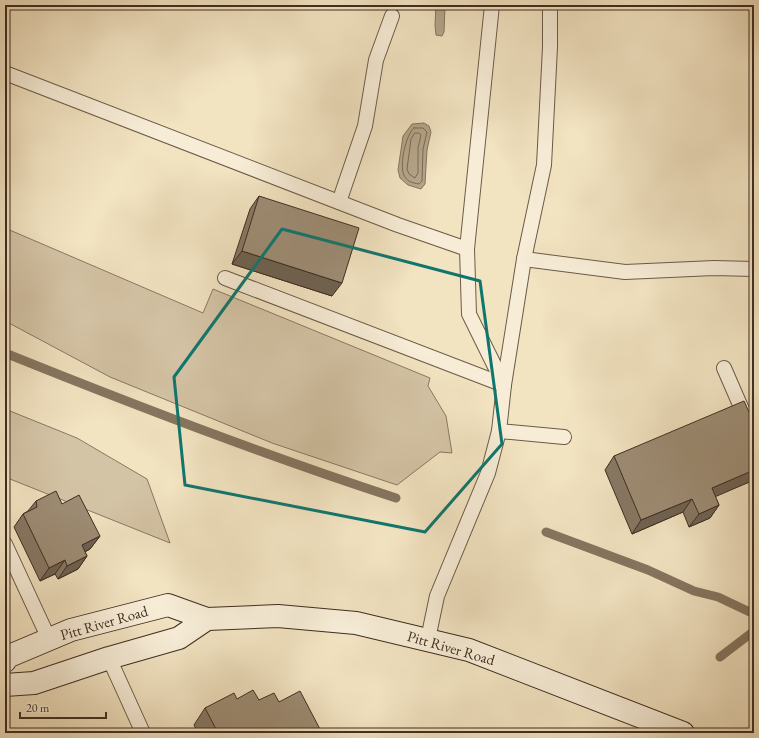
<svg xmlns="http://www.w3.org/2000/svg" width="759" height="738" font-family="'EB Garamond',serif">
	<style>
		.green { fill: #d4c4a6; stroke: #8a7863 }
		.water { fill: #b5a58a; stroke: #867560 }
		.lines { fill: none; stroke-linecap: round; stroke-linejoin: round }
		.shore { stroke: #7a6955; stroke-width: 1 }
		.stream { stroke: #867560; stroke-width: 9 }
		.service-casing { stroke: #6c5a48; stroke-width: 16 }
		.secondary-casing { stroke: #402d20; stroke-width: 24 }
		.service { stroke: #f7edd7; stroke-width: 14 }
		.secondary { stroke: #f7edd7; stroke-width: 22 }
		.wall { fill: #877864; stroke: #402d20 }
		.shaded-wall { fill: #6e6251; stroke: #402d20 }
		.building { fill: #9d8c74; stroke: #402d20 }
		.marked { fill: none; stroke: #0f766e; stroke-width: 3; stroke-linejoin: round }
		.labels { text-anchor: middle; stroke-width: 3; stroke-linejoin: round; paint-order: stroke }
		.street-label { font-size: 15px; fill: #402d20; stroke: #f7edd7 }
	</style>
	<rect width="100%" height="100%" fill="#f2e3c1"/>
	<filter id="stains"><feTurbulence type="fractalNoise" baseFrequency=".005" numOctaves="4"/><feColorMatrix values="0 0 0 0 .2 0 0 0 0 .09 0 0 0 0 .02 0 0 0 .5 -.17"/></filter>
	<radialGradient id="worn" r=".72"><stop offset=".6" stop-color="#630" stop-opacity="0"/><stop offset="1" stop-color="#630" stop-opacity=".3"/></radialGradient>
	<!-- green -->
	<g class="green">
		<path d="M5,228L203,313L213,289L430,378L428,386L446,416L452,453L440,452L397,485L272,443L110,377L7,322L5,325Z"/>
		<path d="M5,409L77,438L147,479L170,543L5,477Z"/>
	</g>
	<!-- water -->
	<g class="water">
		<path d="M436,5H445L444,32L442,36L436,35L435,25Z"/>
		<path d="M424,123L429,126L431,132L427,150L425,184L421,189L408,185L400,178L398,170L403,136L412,124Z"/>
	</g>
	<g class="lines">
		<!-- shore -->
		<g class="shore">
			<path d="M414,128H423L427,132L423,149L422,181L419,184C413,183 408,182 405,177C398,168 406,134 414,128Z"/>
			<path d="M415,133H419L421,135L418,148V173L415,178L409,174L407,169L411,139Z"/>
		</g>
		<!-- stream -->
		<g class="stream">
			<path d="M5,353C134,405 264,455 396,498"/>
			<path d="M546,532L648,570L694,591L718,597L754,614"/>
			<path d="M720,657L754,631"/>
		</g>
		<defs>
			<g id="service">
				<path d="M492,5L467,249L469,314L504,385"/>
				<path d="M5,73L398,225L467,249"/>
				<path d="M339,202L365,126L376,60L392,16"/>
				<path d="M524,259L625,272L714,268L754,269"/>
				<path d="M225,278L504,385"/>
				<path d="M724,368L754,437"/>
				<path d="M499,431L564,437"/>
				<path d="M5,544L49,639"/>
				<path d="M428,639L437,596L488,473L499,431L504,385L524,259L544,165L550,47V5"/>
				<path d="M109,658L143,733"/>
			</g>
			<g id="secondary">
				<path d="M5,661L7,657L71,630L168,605L207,619L278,616L356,623L469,650L683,733"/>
				<path d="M5,685L34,683L109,658L179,638L207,619"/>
			</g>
		</defs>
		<!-- service casing -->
		<use href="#service" class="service-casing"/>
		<!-- secondary casing -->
		<use href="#secondary" class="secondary-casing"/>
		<!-- service -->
		<use href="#service" class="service"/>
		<!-- secondary -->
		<use href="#secondary" class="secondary"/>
	</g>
	<!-- wall -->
	<g class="wall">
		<path d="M259,196L332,296L232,264L250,209Z"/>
		<path d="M614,456L754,480L715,496L719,505L710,518L689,527L683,512L632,534L605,470Z"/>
		<path d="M36,501L62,504L100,536L90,549L85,552L87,556L78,569L58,579L55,574L40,581L14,527L23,514L28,511Z"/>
		<path d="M237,699L259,700L279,702L322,733H198L194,725L205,708Z"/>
	</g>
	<!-- shaded-wall -->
	<g class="shaded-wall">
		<path d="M242,251L342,283L332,296L232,264Z"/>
		<path d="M754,470V480L703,502L712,488Z"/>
		<path d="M692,499L683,512L632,534L641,520Z"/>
		<path d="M719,505L710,518L689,527L699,514Z"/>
		<path d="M100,536L90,549L72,558L82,545Z"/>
		<path d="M87,556L78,569L58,579L67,566Z"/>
		<path d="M65,560L55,574L40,581L49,568Z"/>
		<path d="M10,584L5,591V586Z"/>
	</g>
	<!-- building -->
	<g class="building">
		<path d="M259,196L359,228L342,283L242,251Z"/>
		<path d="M744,401L754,423V470L712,488L719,505L699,514L692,499L641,520L614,456Z"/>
		<path d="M56,491L62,504L79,495L100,536L82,545L87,556L67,566L65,560L49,568L23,514L37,507L36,501Z"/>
		<path d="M5,575L10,584L5,586Z"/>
		<path d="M253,690L259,700L274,693L279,702L300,691L322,733H218L205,708L234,693L237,699Z"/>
	</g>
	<!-- marked area -->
	<path class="marked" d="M282,229L480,281L502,444L425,532L185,485L174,377Z"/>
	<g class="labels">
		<!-- street labels -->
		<g class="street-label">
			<text transform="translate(104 623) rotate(-16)" y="5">Pitt River Road</text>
			<text transform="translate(451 648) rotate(16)" y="5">Pitt River Road</text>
		</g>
	</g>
	<!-- margin -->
	<rect width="759" height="738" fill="none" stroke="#f2e3c1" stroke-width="20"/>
	<rect x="6" y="6" width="747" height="726" fill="none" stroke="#402d20" stroke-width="2"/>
	<rect x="10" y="10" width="739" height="718" fill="none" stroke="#402d20"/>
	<!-- scale -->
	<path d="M20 712v6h86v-6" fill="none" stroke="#402d20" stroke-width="2"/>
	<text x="26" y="712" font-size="12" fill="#402d20" stroke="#f7edd7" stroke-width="3" paint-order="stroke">20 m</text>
	<rect width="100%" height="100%" filter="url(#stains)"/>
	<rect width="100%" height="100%" fill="url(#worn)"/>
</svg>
